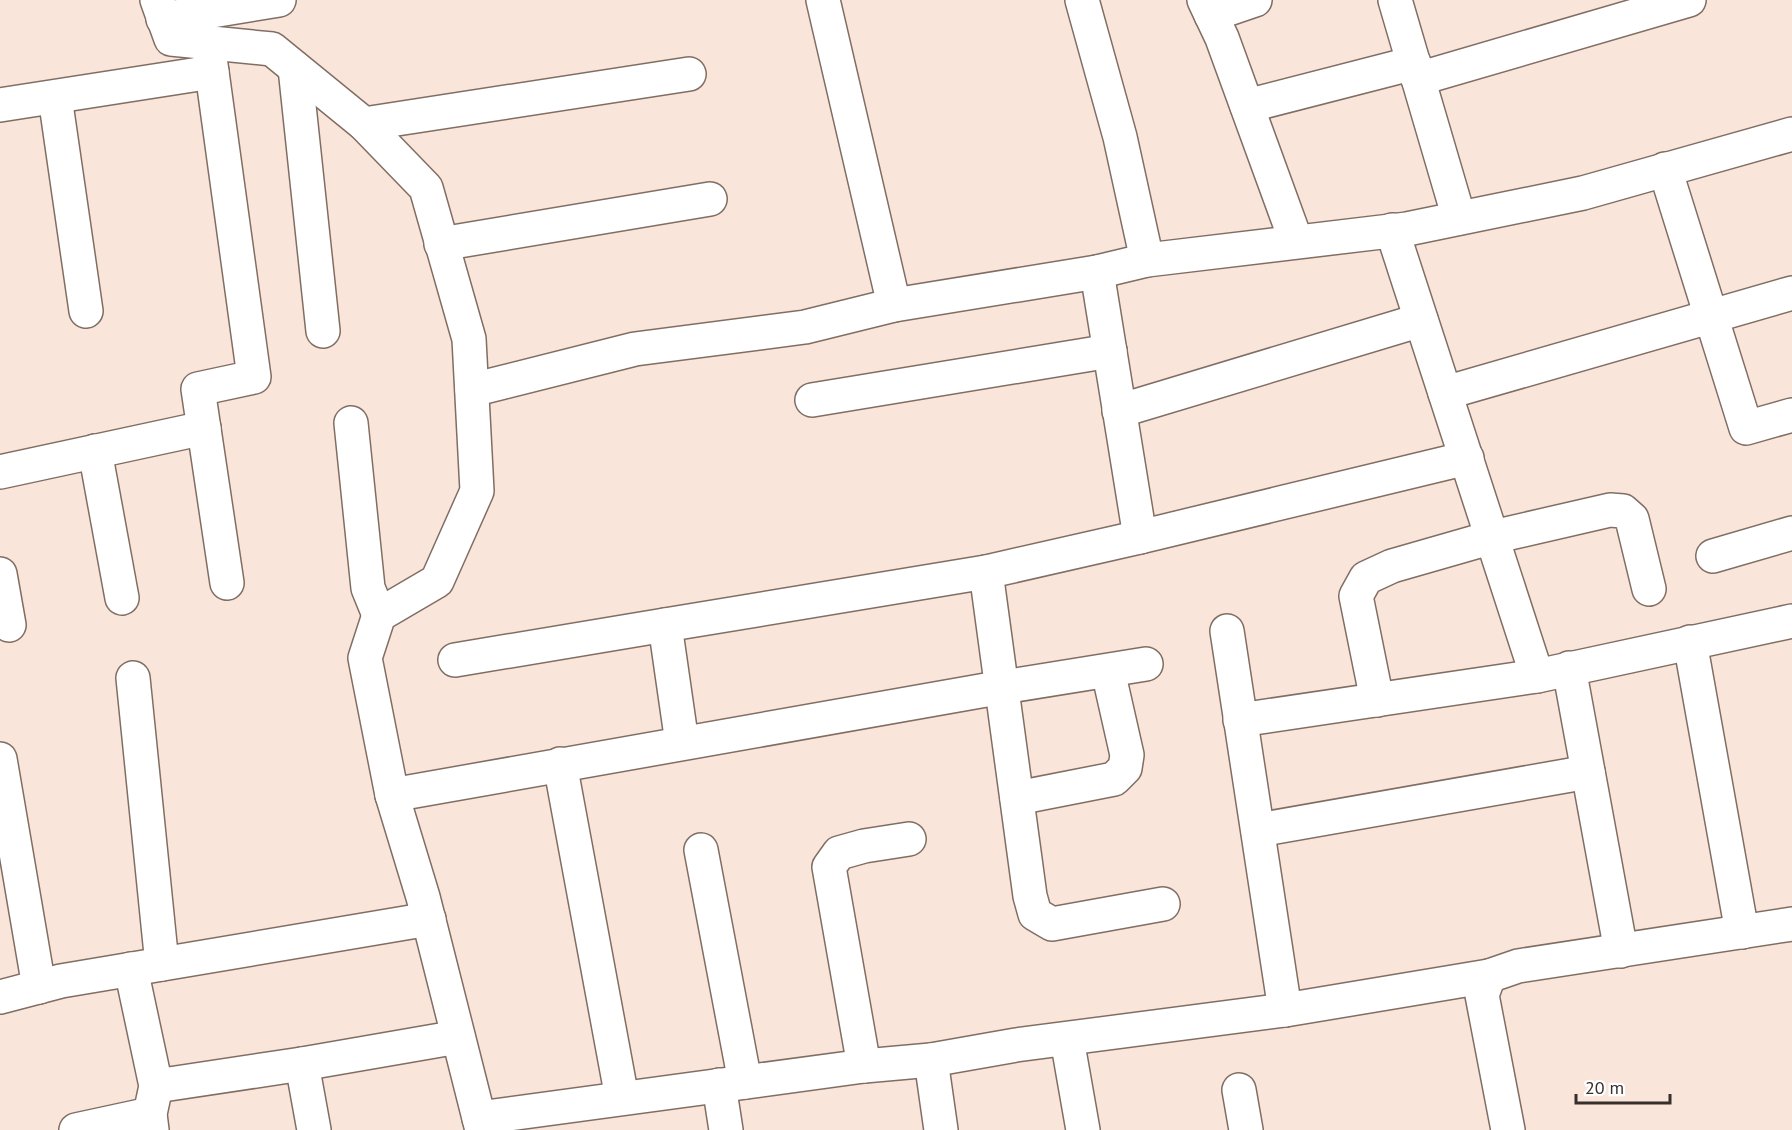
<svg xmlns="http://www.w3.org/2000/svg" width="1792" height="1130" font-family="'PT Sans',sans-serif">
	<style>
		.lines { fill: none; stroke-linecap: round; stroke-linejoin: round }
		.minor-casing { stroke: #806e64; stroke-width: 36 }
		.tertiary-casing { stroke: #806e64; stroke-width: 36 }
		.minor { stroke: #fff; stroke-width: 33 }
		.tertiary { stroke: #fff; stroke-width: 33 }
	</style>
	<rect width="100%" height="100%" fill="#fae5da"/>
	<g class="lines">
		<defs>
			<g id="minor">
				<path d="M823,0L894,305"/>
				<path d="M1082,0L1120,137L1147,260"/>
				<path d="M1204,0L1222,38L1296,241"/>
				<path d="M1395,0L1459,218"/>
				<path d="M1211,15L1255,0"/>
				<path d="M163,19L279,0"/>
				<path d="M208,43L254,377L198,389L227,583"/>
				<path d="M295,68L323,331"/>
				<path d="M1418,79L1689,0"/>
				<path d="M55,97L86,311"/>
				<path d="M0,105L212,72"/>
				<path d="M1247,106L1414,63"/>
				<path d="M364,124L689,74"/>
				<path d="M1665,169L1746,428L1792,415"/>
				<path d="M1392,230L1537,676"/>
				<path d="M441,244L710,199"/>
				<path d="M1097,272L1140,537"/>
				<path d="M1445,393L1792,293"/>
				<path d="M812,400L1110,351"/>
				<path d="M1119,411L1421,320"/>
				<path d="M351,423L368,588L379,615"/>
				<path d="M95,451L122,598"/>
				<path d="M0,472L204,428"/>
				<path d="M1713,556L1792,533"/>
				<path d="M986,572L1030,896L1035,914L1052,924L1163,904"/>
				<path d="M0,574L9,625"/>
				<path d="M1227,631L1285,1010"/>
				<path d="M1690,642L1742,932"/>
				<path d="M455,660L665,625"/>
				<path d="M1569,668L1621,951"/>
				<path d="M133,678L162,964"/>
				<path d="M1377,700L1356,596L1366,578L1392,566L1493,537L1610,510L1623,511L1632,519L1649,589"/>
				<path d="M1240,720L1537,676L1792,621"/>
				<path d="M682,743L665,625L986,572L1140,537L1467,458"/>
				<path d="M0,759L39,987"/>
				<path d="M560,764L622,1098"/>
				<path d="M392,795L1003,687L1146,664"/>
				<path d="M1017,798L1114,779L1125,768L1127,755L1108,671"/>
				<path d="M1258,830L1588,772"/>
				<path d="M701,850L745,1082"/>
				<path d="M131,969L156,1086L150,1114L152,1130"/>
				<path d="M0,997L61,981L429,919"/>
				<path d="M1067,1039L1083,1130"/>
				<path d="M931,1060L941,1130"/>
				<path d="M302,1064L314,1130"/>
				<path d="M864,1066L829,867L839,853L864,846L909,839"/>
				<path d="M719,1085L726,1130"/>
				<path d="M156,1086L302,1064L458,1037"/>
				<path d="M1239,1090L1246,1130"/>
				<path d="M479,1118L864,1066L931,1060L1016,1045L1285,1010L1489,976"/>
				<path d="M76,1130L150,1114"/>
			</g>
			<g id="tertiary">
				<path d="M157,0L171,39L272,49L364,124L426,188L469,339L477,491L437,581L379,615L365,658L392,795L423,897L482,1130"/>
				<path d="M472,390L635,349L805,327L894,305L1097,272L1147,260L1407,229L1583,193L1792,134"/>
				<path d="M1508,1130L1482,995L1489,976L1518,966L1792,924"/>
			</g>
		</defs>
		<!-- minor casing -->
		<use href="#minor" class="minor-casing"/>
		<!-- tertiary casing -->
		<use href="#tertiary" class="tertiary-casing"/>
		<!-- minor -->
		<use href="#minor" class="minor"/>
		<!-- tertiary -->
		<use href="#tertiary" class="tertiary"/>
	</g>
	<!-- scale -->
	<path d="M1576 1094v9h94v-9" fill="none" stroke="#372f2b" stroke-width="3"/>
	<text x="1585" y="1094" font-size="18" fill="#372f2b" stroke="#ffffff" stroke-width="4.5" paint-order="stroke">20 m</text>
</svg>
